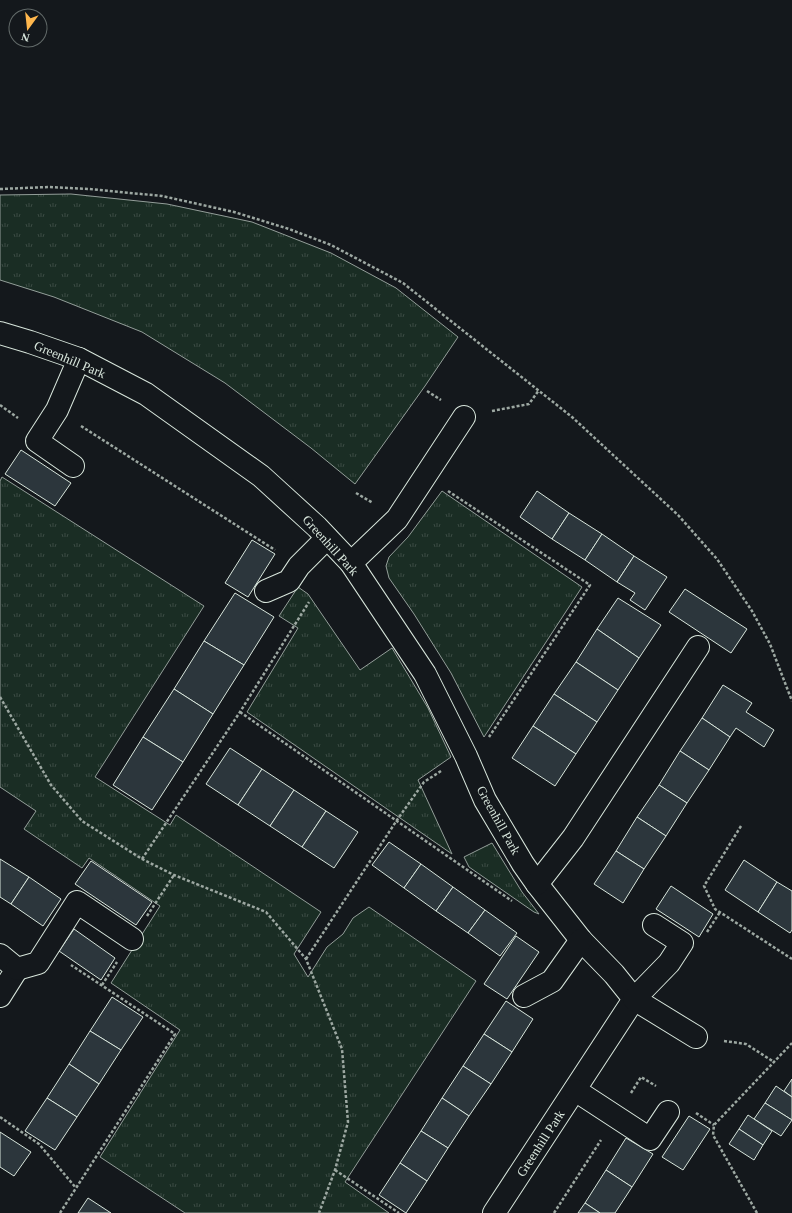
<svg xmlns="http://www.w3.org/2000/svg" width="792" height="1213" font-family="'Times New Roman',serif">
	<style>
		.grass { fill: url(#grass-tufts); stroke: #939e99 }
		.building { fill: #2c363c; stroke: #d8e6dc }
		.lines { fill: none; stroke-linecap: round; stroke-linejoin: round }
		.minor-casing { stroke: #d8e6dc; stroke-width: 24 }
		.path { stroke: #9da8a2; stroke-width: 2.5; stroke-dasharray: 3 2; stroke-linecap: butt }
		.minor { stroke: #14181c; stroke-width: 22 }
		.labels { text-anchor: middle; stroke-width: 3; stroke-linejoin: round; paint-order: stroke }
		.street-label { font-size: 13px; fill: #d8e6dc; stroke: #14181c }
	</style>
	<defs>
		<pattern id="grass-tufts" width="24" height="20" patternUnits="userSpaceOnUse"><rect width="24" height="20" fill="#1a2d24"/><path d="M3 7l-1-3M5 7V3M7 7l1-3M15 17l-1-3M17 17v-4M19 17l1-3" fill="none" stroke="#3b4b43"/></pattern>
	</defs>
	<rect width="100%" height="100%" fill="#14181c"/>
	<!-- grass -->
	<g class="grass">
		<path d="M71,194L167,204L252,222L331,253L396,288L458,337L425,386L355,484L311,448L225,383L142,332L54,297L0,280V195Z"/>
		<path d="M2,477L204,606L95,777L170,825L176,815L321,912L294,954L308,977L327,947L343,934L353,918L369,907L476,981L345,1182L389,1213H185L100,1157L180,1030L111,983L160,906L89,858L82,868L24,829L36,811L0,787V481Z"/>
		<path d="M442,491L582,587L484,737L451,673L414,614L389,578L386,566L389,557L408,537Z"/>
		<path d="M298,587L308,594L360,670L392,648L428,708L451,757L418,780L452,854L247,712L298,628L279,616Z"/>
		<path d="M492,843L522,892L539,914L534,912L469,867L464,857Z"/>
	</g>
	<!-- building -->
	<g class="building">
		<path d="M21,450L71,483L55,506L5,474Z"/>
		<path d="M537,491L569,513L552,539L520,517Z"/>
		<path d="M569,513L602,534L585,560L552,539Z"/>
		<path d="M602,534L634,556L617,582L585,560Z"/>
		<path d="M252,540L275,554L248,597L225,583Z"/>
		<path d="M634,556L667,577L645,610L630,600L635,593L617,582Z"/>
		<path d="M685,589L747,629L731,653L669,612Z"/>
		<path d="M235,593L274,617L244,665L204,641Z"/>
		<path d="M618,598L661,625L639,658L597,629Z"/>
		<path d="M597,629L639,658L618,690L576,662Z"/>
		<path d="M204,641L244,665L213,714L174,689Z"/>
		<path d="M576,662L618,690L597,722L554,694Z"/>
		<path d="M723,685L752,703L746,712L774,730L764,747L736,728L730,737L702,718Z"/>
		<path d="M174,689L213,714L183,762L143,737Z"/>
		<path d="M554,694L597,722L576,754L533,726Z"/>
		<path d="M702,718L730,737L709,770L680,751Z"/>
		<path d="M533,726L576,754L555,786L512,758Z"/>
		<path d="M143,737L183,762L152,810L113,785Z"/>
		<path d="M230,748L262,769L238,805L206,784Z"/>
		<path d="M680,751L709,770L687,803L659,785Z"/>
		<path d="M262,769L294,790L270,826L238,805Z"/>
		<path d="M659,785L687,803L666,836L637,817Z"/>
		<path d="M294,790L326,811L302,847L270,826Z"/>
		<path d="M326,811L358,832L334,868L302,847Z"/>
		<path d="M637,817L666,836L644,869L616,851Z"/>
		<path d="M389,842L421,864L404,888L372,865Z"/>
		<path d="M616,851L644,869L623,903L594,884Z"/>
		<path d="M0,859L29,877L11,904L0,897Z"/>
		<path d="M744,860L777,882L758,912L725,890Z"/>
		<path d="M91,861L152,902L136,925L75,884Z"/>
		<path d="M421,864L453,887L436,911L404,888Z"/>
		<path d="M29,877L61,899L43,926L11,904Z"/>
		<path d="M777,882L792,891V930L790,933L758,912Z"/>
		<path d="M671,886L713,914L699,937L656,909Z"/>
		<path d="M453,887L485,910L468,933L436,911Z"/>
		<path d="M485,910L517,933L500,956L468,933Z"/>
		<path d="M74,929L115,958L101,980L59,951Z"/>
		<path d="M516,936L539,952L507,999L484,984Z"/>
		<path d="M112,997L143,1017L121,1050L90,1031Z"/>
		<path d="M506,1001L533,1019L512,1052L484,1034Z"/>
		<path d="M90,1031L121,1050L99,1084L69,1064Z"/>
		<path d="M484,1034L512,1052L491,1084L463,1066Z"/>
		<path d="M69,1064L99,1084L77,1117L47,1098Z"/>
		<path d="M463,1066L491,1084L469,1116L442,1098Z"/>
		<path d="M792,1079V1097L784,1091Z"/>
		<path d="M776,1086L792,1097V1120L765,1103Z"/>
		<path d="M47,1098L77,1117L55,1150L25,1131Z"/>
		<path d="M442,1098L469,1116L448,1148L421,1131Z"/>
		<path d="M765,1103L792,1120L781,1136L754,1119Z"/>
		<path d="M748,1115L772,1131L763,1145L739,1129Z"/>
		<path d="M689,1116L710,1129L683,1170L662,1157Z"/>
		<path d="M739,1129L763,1145L754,1160L729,1144Z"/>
		<path d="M421,1131L448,1148L427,1181L400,1163Z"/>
		<path d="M0,1132L31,1152L14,1176L0,1167Z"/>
		<path d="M626,1138L653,1154L632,1187L606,1170Z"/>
		<path d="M400,1163L427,1181L406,1213L379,1195Z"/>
		<path d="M606,1170L632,1187L615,1213H600L585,1203Z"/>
		<path d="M88,1198L111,1213H78Z"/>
		<path d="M585,1203L600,1213H578Z"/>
	</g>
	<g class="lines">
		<defs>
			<g id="minor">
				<path d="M0,333L30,342L79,359L146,394L261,476L317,527L351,563L425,674L466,756L485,800L523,864L537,884L581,940L614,974L634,999L494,1213"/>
				<path d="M73,466L37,441L57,410L79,359"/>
				<path d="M351,563L397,519L464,417"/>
				<path d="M266,591L289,581L299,566L327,538"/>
				<path d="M537,884L573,838L698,647"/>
				<path d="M654,925L682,943L669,963L634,999L696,1037"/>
				<path d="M0,955L17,969L0,996"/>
				<path d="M17,969L38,963L77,902L132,939"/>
				<path d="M524,996L552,981L581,940"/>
				<path d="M575,1090L650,1139L668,1112"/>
			</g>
		</defs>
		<!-- minor casing -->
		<use href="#minor" class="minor-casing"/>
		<!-- path -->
		<g class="path">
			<path d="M0,189L49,187L89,189L162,196L234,212L289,229L331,245L403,283L572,417L678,515L717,559L752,611L770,644L792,701"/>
			<path d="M427,391L441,400"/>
			<path d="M0,405L18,418"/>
			<path d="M492,411L529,404L539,390"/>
			<path d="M81,426L275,550"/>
			<path d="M448,491L590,585L489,737"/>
			<path d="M356,493L373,503"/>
			<path d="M0,697L51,785L82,821L142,859L174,875L266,912L306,959L342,1049L348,1122L335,1170L319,1213"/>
			<path d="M240,712L512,901"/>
			<path d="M741,826L704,886L715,909L792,959"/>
			<path d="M142,859L240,712L309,602"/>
			<path d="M147,916L174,875"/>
			<path d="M707,932L720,912"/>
			<path d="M306,959L397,820L424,782L441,771"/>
			<path d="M102,985L117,962"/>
			<path d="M724,1041L746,1044L774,1062"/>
			<path d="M631,1093L641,1077L656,1086"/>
			<path d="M696,1113L714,1125"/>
			<path d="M0,1117L39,1144L76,1188"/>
			<path d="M335,1170L399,1213"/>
			<path d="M60,1213L175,1034L71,965"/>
			<path d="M554,1213L601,1140"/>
			<path d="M757,1213L713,1135L714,1125L792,1043"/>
		</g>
		<!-- minor -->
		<use href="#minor" class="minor"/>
	</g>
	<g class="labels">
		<!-- street labels -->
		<g class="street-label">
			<text transform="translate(70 359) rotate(23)" y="5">Greenhill Park</text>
			<text transform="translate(331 545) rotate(48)" y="5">Greenhill Park</text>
			<text transform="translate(499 820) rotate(61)" y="5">Greenhill Park</text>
			<text transform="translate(540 1143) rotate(-57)" y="5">Greenhill Park</text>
		</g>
	</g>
	<!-- north arrow -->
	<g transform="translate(28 28) rotate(195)"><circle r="19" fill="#14181c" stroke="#626a69"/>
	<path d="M0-3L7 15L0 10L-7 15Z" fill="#ffb74d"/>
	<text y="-6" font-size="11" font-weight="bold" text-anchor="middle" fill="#d8e6dc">N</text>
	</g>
</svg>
